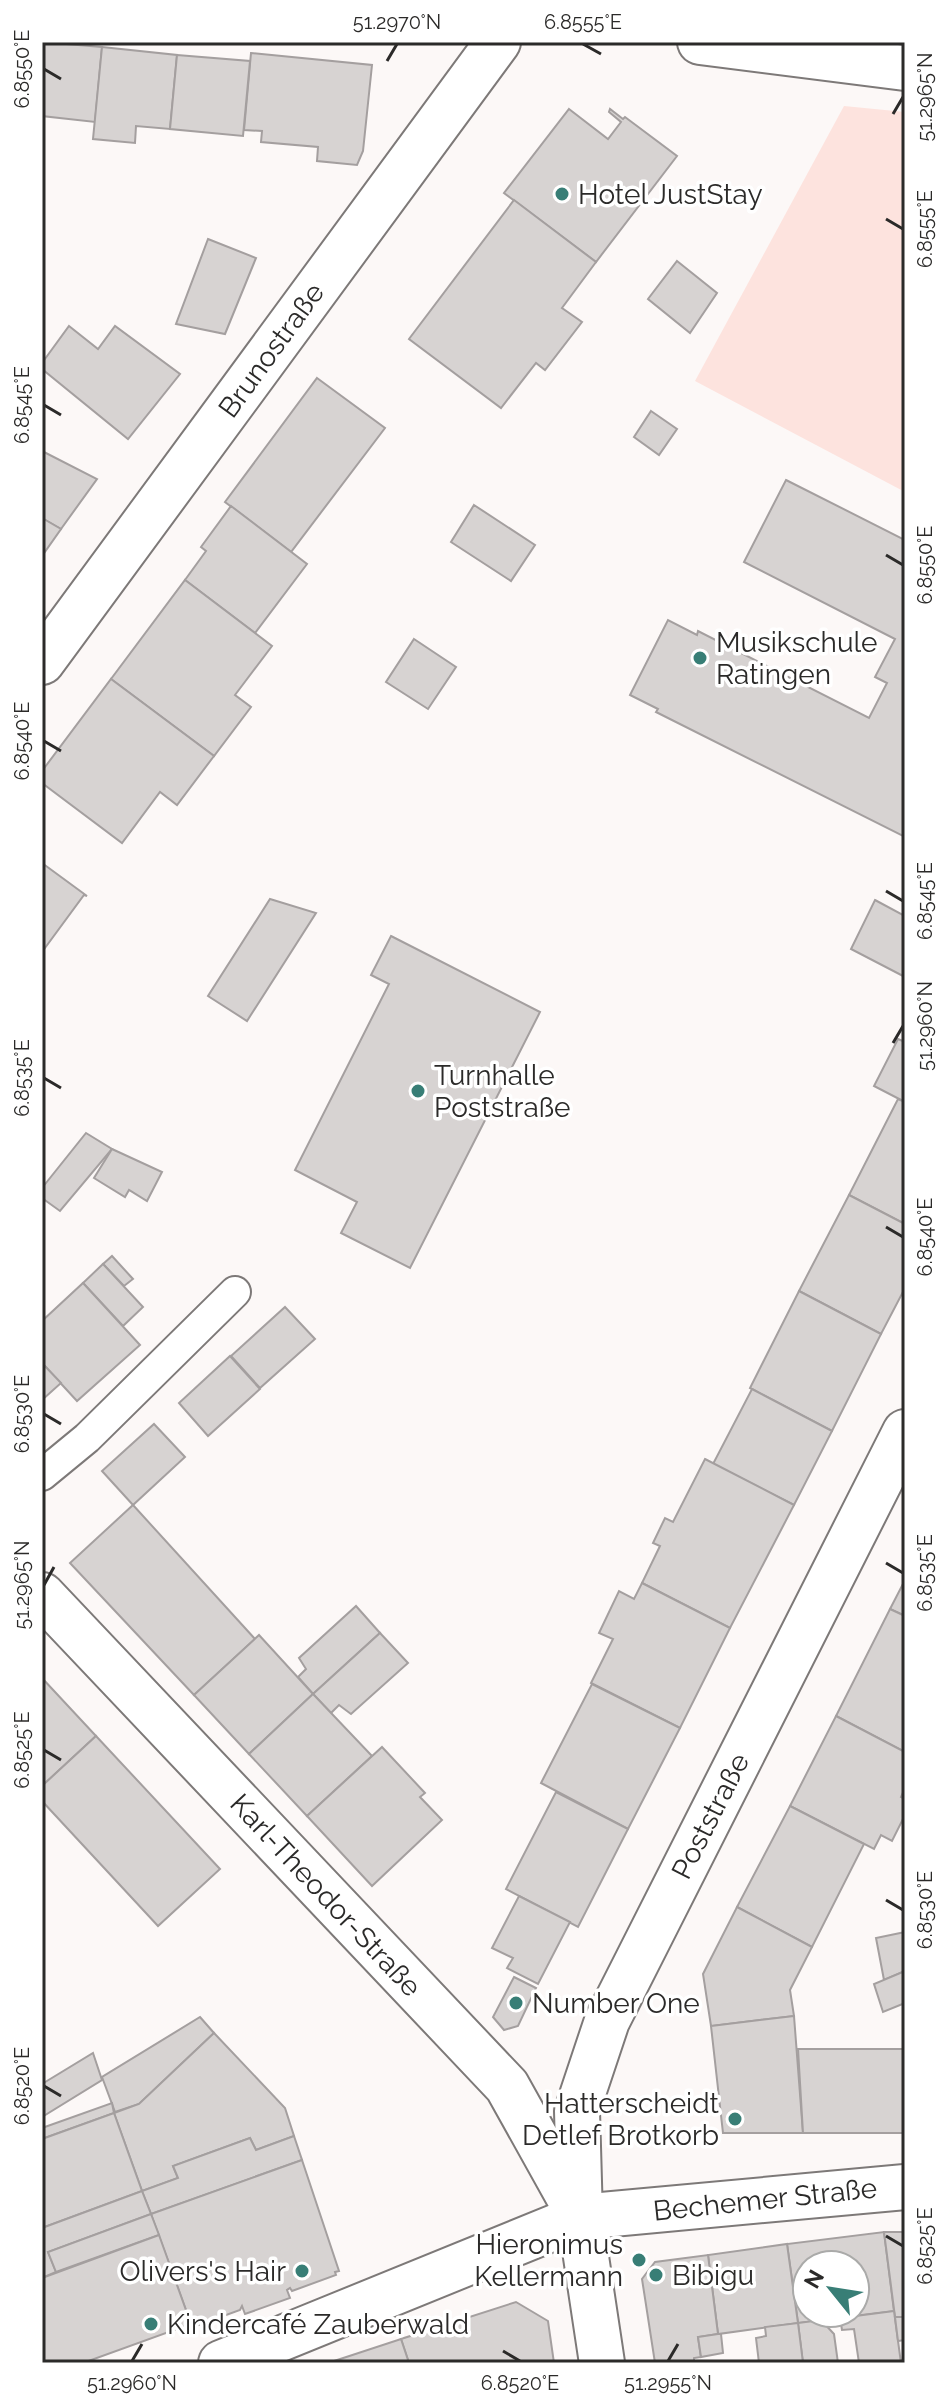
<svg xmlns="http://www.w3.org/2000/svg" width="947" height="2405" font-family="Raleway,sans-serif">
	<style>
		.green { fill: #fde3de }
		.building { fill: #d7d3d2; stroke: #a49f9f; stroke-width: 2; fill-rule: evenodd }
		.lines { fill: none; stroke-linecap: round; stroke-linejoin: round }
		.lane-casing { stroke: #7d7978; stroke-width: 34 }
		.street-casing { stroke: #7d7978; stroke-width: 48 }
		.secondary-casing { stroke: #7d7978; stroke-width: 48 }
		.lane { stroke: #fff; stroke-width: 30 }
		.street { stroke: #fff; stroke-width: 44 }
		.secondary { stroke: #fff; stroke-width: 44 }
		.ticks { fill: none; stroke: #2b2a29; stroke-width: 3 }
		.poi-dot { fill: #387e76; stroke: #fff; stroke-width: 3 }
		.labels { text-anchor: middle; stroke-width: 7; stroke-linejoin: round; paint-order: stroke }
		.poi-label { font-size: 28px; fill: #2b2a29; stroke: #fff; text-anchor: start }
		.street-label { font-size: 28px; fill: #2b2a29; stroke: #fff }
		.neatline { fill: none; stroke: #2b2a29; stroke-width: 3 }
		.ticks-label { font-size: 20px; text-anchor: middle; fill: #2b2a29 }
	</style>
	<rect width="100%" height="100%" fill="#fcf8f7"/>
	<!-- green -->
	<path class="green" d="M844,106L905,112V492L695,381Z"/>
	<!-- building -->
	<g class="building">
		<path d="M42,42L102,47L95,122L42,116Z"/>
		<path d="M102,47L177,55L170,129L136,126L135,143L93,139Z"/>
		<path d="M251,53L372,65L363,151L357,165L317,161L318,147L261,142L262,131L244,130Z"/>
		<path d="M177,55L250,61L243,136L170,129Z"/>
		<path d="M569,109L608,139L621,122L609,112L610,109L623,119L625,117L677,156L596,262L504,193Z"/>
		<path d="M514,200L596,262L562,308L582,322L545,370L536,363L501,408L409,339Z"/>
		<path d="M208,239L256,258L225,334L176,324Z"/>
		<path d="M677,261L717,293L690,333L648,299Z"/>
		<path d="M69,326L98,349L115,326L180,374L128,439L42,369V363Z"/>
		<path d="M317,378L385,428L291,552L225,502Z"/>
		<path d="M651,411L677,429L659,455L634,437Z"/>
		<path d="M42,451L97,479L61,529L42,518Z"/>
		<path d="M786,480L905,540V837L656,712L658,709L630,695L668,620L697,635L698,631L869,718L887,683L875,677L895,639L744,562Z"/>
		<path d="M474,505L535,545L511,581L451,542Z"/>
		<path d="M231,506L307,564L255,633L185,580L206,551L201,547Z"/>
		<path d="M42,518L61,529L42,556Z"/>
		<path d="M185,580L272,646L235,695L251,707L214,756L111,679Z"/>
		<path d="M414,639L456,667L428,709L386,682Z"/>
		<path d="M111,679L214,756L177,805L160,792L122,843L42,783V771Z"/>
		<path d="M42,863L87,896L84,895L42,952Z"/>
		<path d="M270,899L316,913L247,1021L208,996Z"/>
		<path d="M875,900L905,916V977L851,949Z"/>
		<path d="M391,936L540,1012L410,1268L341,1233L357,1202L295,1170L389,984L371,975Z"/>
		<path d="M898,1039L905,1042V1102L874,1086Z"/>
		<path d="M898,1099L905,1102V1224L849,1195Z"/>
		<path d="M86,1133L112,1149L60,1211L42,1198V1188Z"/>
		<path d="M112,1149L162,1172L147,1201L129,1190L125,1197L94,1178Z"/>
		<path d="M849,1195L905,1224V1288L881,1334L799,1291Z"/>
		<path d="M112,1256L133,1279L124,1286L103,1264Z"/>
		<path d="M103,1264L143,1307L123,1326L83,1283Z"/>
		<path d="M83,1283L140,1345L77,1401L42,1363V1321Z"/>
		<path d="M799,1291L881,1334L832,1431L750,1388Z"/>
		<path d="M285,1307L315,1339L260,1388L231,1356Z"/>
		<path d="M230,1356L260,1389L208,1436L179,1403Z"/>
		<path d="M42,1363L61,1383L42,1400Z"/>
		<path d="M752,1389L832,1431L794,1505L713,1464Z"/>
		<path d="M154,1424L185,1457L133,1505L102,1471Z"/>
		<path d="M705,1459L794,1505L730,1628L642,1583L660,1546L653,1543L665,1518L673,1522Z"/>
		<path d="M133,1505L255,1639L194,1695L70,1563Z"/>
		<path d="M905,1580V1616L890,1609Z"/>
		<path d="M642,1583L730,1628L680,1728L591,1683L613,1639L599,1633L619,1591L634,1599Z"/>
		<path d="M356,1606L380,1633L313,1694L298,1677L306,1669L299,1658Z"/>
		<path d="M890,1609L905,1616V1752L836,1716Z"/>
		<path d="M380,1633L408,1663L351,1714L339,1705L331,1713L313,1694Z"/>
		<path d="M259,1635L313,1694L249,1754L194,1695Z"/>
		<path d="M42,1678L96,1736L42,1786Z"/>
		<path d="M592,1684L680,1728L628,1829L541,1783Z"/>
		<path d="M313,1694L372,1756L307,1816L249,1754Z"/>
		<path d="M836,1716L905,1752V1788L901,1797L905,1799V1815L892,1841L881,1835L874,1849L790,1806Z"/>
		<path d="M96,1736L220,1869L158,1926L42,1801V1786Z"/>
		<path d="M382,1747L425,1793L420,1797L442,1820L372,1886L307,1816Z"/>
		<path d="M556,1792L628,1829L578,1927L506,1889Z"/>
		<path d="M790,1806L864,1844L812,1947L737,1907Z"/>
		<path d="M519,1896L570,1922L538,1984L507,1968L513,1958L492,1948Z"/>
		<path d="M737,1907L812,1947L790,1990L794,2016L711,2026L703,1974Z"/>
		<path d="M905,1932V1971L884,1980L876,1938Z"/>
		<path d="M905,1971V2003L883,2012L874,1984Z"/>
		<path d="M514,1977L536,1988L518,2026L504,2030L493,2017Z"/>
		<path d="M794,2016L803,2133H723L711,2026Z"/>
		<path d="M200,2017L214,2033L139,2104L115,2112L102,2077Z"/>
		<path d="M214,2033L285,2108L294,2136L256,2150L250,2138L173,2166L178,2178L142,2191L114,2113L139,2104Z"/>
		<path d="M798,2049H905V2133H803Z"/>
		<path d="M93,2053L102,2080L42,2117V2084Z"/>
		<path d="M112,2103L114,2113L42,2139V2128Z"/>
		<path d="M114,2113L142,2191L42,2228V2139Z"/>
		<path d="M294,2136L302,2160L151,2214L142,2191L178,2178L173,2166L250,2138L256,2150Z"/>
		<path d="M302,2160L339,2271L335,2272L336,2275L292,2291L290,2288L287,2290L290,2298L245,2314L242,2306L240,2310L196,2326L195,2323L191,2324L151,2214Z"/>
		<path d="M142,2191L151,2214L48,2252L56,2272L42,2278V2228Z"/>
		<path d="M151,2214L159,2235L56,2272L48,2252Z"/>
		<path d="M884,2232L894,2311L798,2323L787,2244ZM807,2265H855V2313H807Z"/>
		<path d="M884,2232H905V2317H895Z"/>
		<path d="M159,2235L191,2324L83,2363H42V2278Z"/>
		<path d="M787,2244L798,2323L718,2334L708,2255Z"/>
		<path d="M708,2255L718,2334L698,2337L701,2357L694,2358V2363H655L642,2279L655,2262Z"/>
		<path d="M516,2302L548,2321L554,2363H409L401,2339Z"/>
		<path d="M894,2311L901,2363H859L854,2329L842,2330L840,2318Z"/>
		<path d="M895,2317H905V2340L898,2341Z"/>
		<path d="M821,2320L834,2334L838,2363H803L798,2323Z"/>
		<path d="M798,2323L803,2363H759L756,2338L766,2336L765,2327Z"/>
		<path d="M718,2334H721L723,2353L701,2357L698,2337Z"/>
		<path d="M401,2339L409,2363H328Z"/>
	</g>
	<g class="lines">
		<defs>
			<path id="lane" d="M42,1475L87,1438L235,1292"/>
			<g id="street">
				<path d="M700,42L905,68"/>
				<path d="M42,662L498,42"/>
				<path d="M42,1595L507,2086L580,2217"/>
				<path d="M221,2363L580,2217L905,2187"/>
			</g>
			<path id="secondary" d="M602,2363L580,2217L577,2111L607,2021L905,1432"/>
		</defs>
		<!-- lane casing -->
		<use href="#lane" class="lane-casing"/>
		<!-- street casing -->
		<use href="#street" class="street-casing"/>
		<!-- secondary casing -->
		<use href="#secondary" class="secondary-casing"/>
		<!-- lane -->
		<use href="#lane" class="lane"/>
		<!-- street -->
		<use href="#street" class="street"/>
		<!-- secondary -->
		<use href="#secondary" class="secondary"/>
	</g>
	<!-- ticks -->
	<path class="ticks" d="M583,44L601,54M387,61L397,44M44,69L61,79M893,114L903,97M886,219L903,229M44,405L61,415M886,555L903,565M44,741L61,751M886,891L903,901M893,1043L903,1026M44,1078L61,1088M886,1227L903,1237M44,1414L61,1424M886,1563L903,1573M44,1585L54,1567M44,1750L61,1760M886,1900L903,1910M44,2086L61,2096M886,2236L903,2246M503,2351L520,2361M132,2361L142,2344M668,2361L678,2344"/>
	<!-- markers -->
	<g class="poi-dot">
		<circle cx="562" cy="194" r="8"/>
		<circle cx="700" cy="658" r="8"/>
		<circle cx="418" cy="1091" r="8"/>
		<circle cx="516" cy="2003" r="8"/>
		<circle cx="735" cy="2119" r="8"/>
		<circle cx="639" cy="2260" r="8"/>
		<circle cx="302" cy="2271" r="8"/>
		<circle cx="656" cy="2275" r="8"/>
		<circle cx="151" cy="2324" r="8"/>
	</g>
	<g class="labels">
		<!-- poi labels -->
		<g class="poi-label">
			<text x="578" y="204">Hotel JustStay</text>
			<text x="716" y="652">Musikschule<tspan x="716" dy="32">Ratingen</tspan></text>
			<text x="434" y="1085">Turnhalle<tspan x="434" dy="32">Poststraße</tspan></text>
			<text x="532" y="2013">Number One</text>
			<text x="719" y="2113" text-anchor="end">Hatterscheidt<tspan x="719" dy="32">Detlef Brotkorb</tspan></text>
			<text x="623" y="2254" text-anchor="end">Hieronimus<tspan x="623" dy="32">Kellermann</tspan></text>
			<text x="286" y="2281" text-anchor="end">Olivers's Hair</text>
			<text x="672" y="2285">Bibigu</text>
			<text x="167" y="2334">Kindercafé Zauberwald</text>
		</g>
		<!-- street labels -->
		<g class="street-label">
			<text transform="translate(271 350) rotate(-54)" y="10">Brunostraße</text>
			<text transform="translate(710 1816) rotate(-63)" y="10">Poststraße</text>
			<text transform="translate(326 1895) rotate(47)" y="10">Karl-Theodor-Straße</text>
			<text transform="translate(765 2199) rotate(-6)" y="10">Bechemer Straße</text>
		</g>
	</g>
	<!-- border -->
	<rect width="947" height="2405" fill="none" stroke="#ffffff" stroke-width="88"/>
	<!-- north arrow -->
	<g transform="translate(831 2289) rotate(300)"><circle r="38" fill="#ffffff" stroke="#aaaaa9" stroke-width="2"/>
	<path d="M0-6L14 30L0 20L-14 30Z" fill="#387e76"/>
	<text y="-12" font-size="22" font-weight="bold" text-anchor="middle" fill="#2b2a29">N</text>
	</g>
	<rect x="44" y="44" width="859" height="2317" class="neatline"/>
	<g class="ticks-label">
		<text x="397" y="29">51.2970°N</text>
		<text x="583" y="29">6.8555°E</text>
		<text transform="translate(22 69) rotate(-90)" y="7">6.8550°E</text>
		<text transform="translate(925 97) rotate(-90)" y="7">51.2965°N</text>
		<text transform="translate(925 229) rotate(-90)" y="7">6.8555°E</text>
		<text transform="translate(22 405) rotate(-90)" y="7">6.8545°E</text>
		<text transform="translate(925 565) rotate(-90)" y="7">6.8550°E</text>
		<text transform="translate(22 741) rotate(-90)" y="7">6.8540°E</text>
		<text transform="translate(925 901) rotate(-90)" y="7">6.8545°E</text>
		<text transform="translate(925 1026) rotate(-90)" y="7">51.2960°N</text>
		<text transform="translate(22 1078) rotate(-90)" y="7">6.8535°E</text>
		<text transform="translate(925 1237) rotate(-90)" y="7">6.8540°E</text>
		<text transform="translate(22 1414) rotate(-90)" y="7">6.8530°E</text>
		<text transform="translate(925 1573) rotate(-90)" y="7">6.8535°E</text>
		<text transform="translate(22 1585) rotate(-90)" y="7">51.2965°N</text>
		<text transform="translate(22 1750) rotate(-90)" y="7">6.8525°E</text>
		<text transform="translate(925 1910) rotate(-90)" y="7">6.8530°E</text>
		<text transform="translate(22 2086) rotate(-90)" y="7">6.8520°E</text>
		<text transform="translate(925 2246) rotate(-90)" y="7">6.8525°E</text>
		<text x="132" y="2390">51.2960°N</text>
		<text x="520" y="2390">6.8520°E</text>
		<text x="668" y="2390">51.2955°N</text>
	</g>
</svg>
